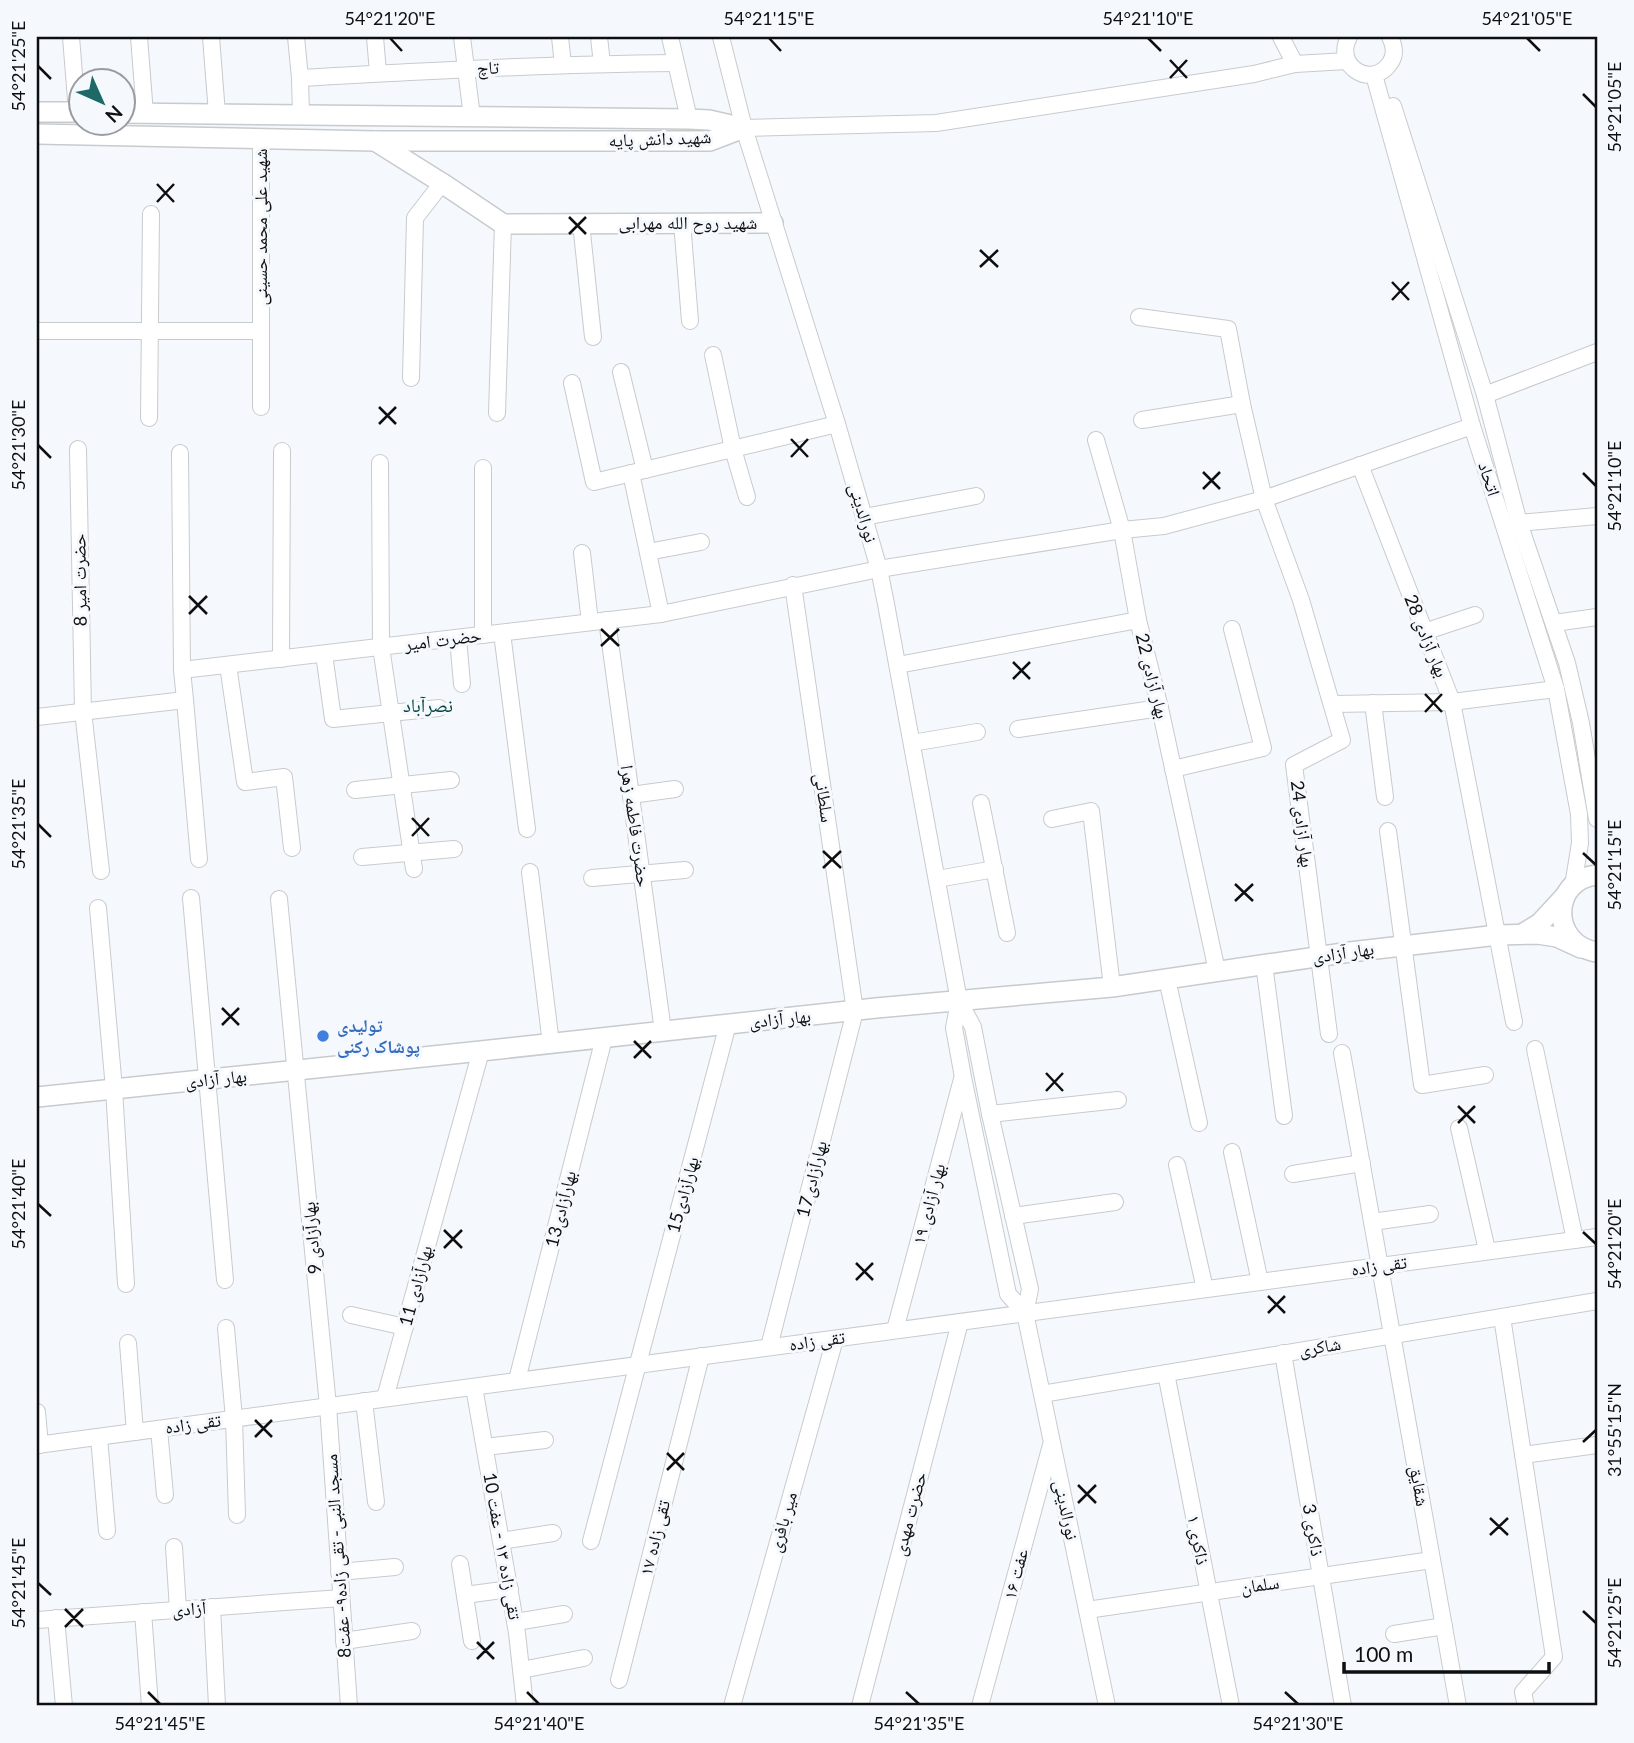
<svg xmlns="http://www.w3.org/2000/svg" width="1634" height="1743" font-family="Lato,'Noto Naskh Arabic',sans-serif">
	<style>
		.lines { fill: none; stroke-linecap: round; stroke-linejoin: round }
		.minor-casing { stroke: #c7cbce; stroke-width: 18 }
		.tertiary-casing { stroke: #c7cbce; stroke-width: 22 }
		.minor { stroke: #fff; stroke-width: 16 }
		.tertiary { stroke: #fff; stroke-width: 19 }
		.ticks { fill: none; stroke: #0e0f10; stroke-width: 2.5 }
		.shop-dot { fill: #3f7fe0; stroke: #f5f9fd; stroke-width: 2.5 }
		.labels { text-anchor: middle; stroke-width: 6; stroke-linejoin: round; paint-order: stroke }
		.street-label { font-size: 18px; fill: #0e0f10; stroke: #f5f9fd }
		.shop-label { font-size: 18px; font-weight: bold; fill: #366cbe; stroke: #f5f9fd; text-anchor: start }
		.neighbourhood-label { font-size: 19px; fill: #004240; stroke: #f5f9fd }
		.neatline { fill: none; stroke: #0e0f10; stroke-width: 2.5 }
		.ticks-label { font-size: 18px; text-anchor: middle; fill: #0e0f10 }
	</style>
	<rect width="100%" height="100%" fill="#f5f9fd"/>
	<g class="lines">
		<defs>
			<g id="minor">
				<path d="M71,37L77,112"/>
				<path d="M139,37L145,114"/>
				<path d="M211,37L217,114"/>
				<path d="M296,37L300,78L301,115"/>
				<path d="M375,37L378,73"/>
				<path d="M462,37L472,117"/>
				<path d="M560,37L563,65"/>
				<path d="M599,37L602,64"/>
				<path d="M670,37L689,119"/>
				<path d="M721,37L744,128L837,424L879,569L886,604L959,1001L973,1027L990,1114L1030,1289L1025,1313L1107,1706"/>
				<path d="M1281,37L1295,64"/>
				<path d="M1349,37C1333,66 1372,90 1390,63C1396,55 1394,45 1390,37"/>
				<path d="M1374,75L1472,426L1556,689L1579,814L1580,843L1573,886"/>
				<path d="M300,78C425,71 550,64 675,63"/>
				<path d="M1393,106L1485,395L1519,523L1567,663L1581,723L1597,819"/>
				<path d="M744,128L936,123L1254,74L1295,64L1347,61"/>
				<path d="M682,222L690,321"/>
				<path d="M581,223L593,337"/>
				<path d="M1139,317L1228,329L1242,404L1264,499L1301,600L1342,740L1294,765L1329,1034"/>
				<path d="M37,331H261V139"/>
				<path d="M713,355L733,449L747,497"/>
				<path d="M621,372L645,470"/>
				<path d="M411,378L415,218L442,183"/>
				<path d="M572,383L594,482L837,424"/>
				<path d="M1485,395L1597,352"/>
				<path d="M261,407V331"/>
				<path d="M497,413L503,224"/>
				<path d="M149,418L151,214"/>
				<path d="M1142,420L1242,404"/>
				<path d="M1096,440L1122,530L1138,620"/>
				<path d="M78,449L83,711L101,871"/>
				<path d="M180,453L182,670"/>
				<path d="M380,463L381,647L414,869"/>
				<path d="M1360,465L1452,702L1514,1022"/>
				<path d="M483,468V635"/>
				<path d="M631,473L661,614"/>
				<path d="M864,517L976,496"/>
				<path d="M1519,523L1597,516"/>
				<path d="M648,552L701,542"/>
				<path d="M582,553L590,622"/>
				<path d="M607,620L663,1031"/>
				<path d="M1554,623L1597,617"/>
				<path d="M1424,632L1475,615"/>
				<path d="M502,633L527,829"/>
				<path d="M458,638L462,684"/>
				<path d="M324,654L333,719L439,708"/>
				<path d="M281,659L282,451"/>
				<path d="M228,665L245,782L284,777L292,848"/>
				<path d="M898,665L1138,620L1160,708L1217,971"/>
				<path d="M185,700L199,859"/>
				<path d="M1373,703L1385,797"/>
				<path d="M1333,704L1452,702L1556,689"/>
				<path d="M37,717L185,700L182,670L661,614L879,569L1122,530L1164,526L1264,499L1472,426"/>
				<path d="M1018,729L1160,708"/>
				<path d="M912,743L977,732"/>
				<path d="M1173,769L1263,748L1232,629"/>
				<path d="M355,790L451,780"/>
				<path d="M631,795L675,789"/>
				<path d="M981,803L1007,933"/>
				<path d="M1052,819L1091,811L1112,987"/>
				<path d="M1388,831L1422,1085L1485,1075"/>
				<path d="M362,857L454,849"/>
				<path d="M530,872L551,1044"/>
				<path d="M592,878L685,870"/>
				<path d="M937,879L995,869"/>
				<path d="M191,898L225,1280"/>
				<path d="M279,899L328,1406L349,1706"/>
				<path d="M98,908L114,1089L126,1284"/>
				<path d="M1264,964L1284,1116"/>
				<path d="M1167,979L1199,1123"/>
				<path d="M959,1001L954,1028L963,1077L1008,1294L1025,1313"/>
				<path d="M1535,1049L1575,1240"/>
				<path d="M1342,1053L1458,1706"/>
				<path d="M990,1114L1118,1100"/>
				<path d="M1459,1128L1487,1250"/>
				<path d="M1232,1152L1260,1282"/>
				<path d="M1177,1165L1205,1289"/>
				<path d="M1293,1174L1362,1163"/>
				<path d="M1013,1216L1115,1202"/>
				<path d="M1372,1222L1430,1214"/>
				<path d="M351,1315L405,1327"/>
				<path d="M1502,1317L1554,1657L1523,1692L1526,1706"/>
				<path d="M226,1328L234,1419L237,1515"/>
				<path d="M895,1330L962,1079"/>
				<path d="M128,1343L135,1432"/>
				<path d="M769,1347L855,1011L793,585"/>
				<path d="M1283,1353L1343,1706"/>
				<path d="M1166,1373L1231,1706"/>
				<path d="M517,1380L604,1038"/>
				<path d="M474,1387L517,1633L525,1706"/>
				<path d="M1042,1394L1597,1301"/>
				<path d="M385,1398L481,1051"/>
				<path d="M364,1401L376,1502"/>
				<path d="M37,1412L40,1445"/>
				<path d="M159,1429L165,1495"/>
				<path d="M99,1437L107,1531"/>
				<path d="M37,1445L1597,1237"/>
				<path d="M485,1447L545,1440"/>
				<path d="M1523,1455L1597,1445"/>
				<path d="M501,1541L553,1533"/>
				<path d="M591,1541L728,1024"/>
				<path d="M174,1547L178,1610"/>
				<path d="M460,1564L472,1641"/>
				<path d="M339,1572L395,1567"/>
				<path d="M465,1595L510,1589"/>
				<path d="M212,1607L217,1706"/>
				<path d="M1087,1610L1432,1560"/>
				<path d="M143,1612L150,1706"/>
				<path d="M56,1618L64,1706"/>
				<path d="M37,1620L341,1598"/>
				<path d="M516,1622L564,1614"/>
				<path d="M1394,1634L1444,1626"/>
				<path d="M344,1641L412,1631"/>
				<path d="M521,1670L584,1658"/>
				<path d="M619,1680L701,1356"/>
				<path d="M732,1706L835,1339"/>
				<path d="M860,1706L960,1322"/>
				<path d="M980,1706L1051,1445"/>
			</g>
			<g id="tertiary">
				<path d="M37,112H80"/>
				<path d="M122,113L689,119L709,120L744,128"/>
				<path d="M37,134L375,141H710L744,128"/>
				<path d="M375,141L442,183L503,224L773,223"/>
				<path d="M1597,875C1550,879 1550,945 1597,952"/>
				<path d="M1522,934L1540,923L1565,896"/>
				<path d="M37,1097L481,1051L876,1008L1112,987L1350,952L1498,935L1538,934L1557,937L1581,948"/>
			</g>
		</defs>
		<!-- minor casing -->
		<use href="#minor" class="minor-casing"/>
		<!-- tertiary casing -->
		<use href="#tertiary" class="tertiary-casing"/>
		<!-- minor -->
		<use href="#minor" class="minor"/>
		<!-- tertiary -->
		<use href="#tertiary" class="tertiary"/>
	</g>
	<!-- ticks -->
	<path class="ticks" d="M390,38L402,51M769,38L781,51M1148,38L1161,51M1527,38L1540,51M1170,60L1187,78M38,66L51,79M1170,78L1187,60M1583,94L1596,107M157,184L174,202M157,202L174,184M569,217L586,234M569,234L586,217M980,250L998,267M980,267L998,250M1392,282L1409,300M1392,300L1409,282M379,407L396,424M379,424L396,407M791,439L808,457M38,445L51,458M791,457L808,439M1203,472L1220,489M1583,473L1596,486M1203,489L1220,472M189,596L207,614M189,614L207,596M601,629L619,646M601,646L619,629M1013,662L1030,679M1013,679L1030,662M1425,694L1442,712M1425,712L1442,694M412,818L429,836M38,824L51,837M412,836L429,818M823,851L841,868M1583,853L1596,865M823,868L841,851M1235,884L1253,901M1235,901L1253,884M222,1008L239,1025M222,1025L239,1008M634,1041L651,1058M634,1058L651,1041M1046,1073L1063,1091M1046,1091L1063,1073M1458,1106L1475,1123M1458,1123L1475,1106M38,1204L51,1216M444,1230L462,1248M1583,1232L1596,1244M444,1248L462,1230M856,1263L873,1280M856,1280L873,1263M1268,1296L1285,1313M1268,1313L1285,1296M255,1420L272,1437M255,1437L272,1420M1583,1442L1596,1430M667,1453L684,1470M667,1470L684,1453M1078,1485L1096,1503M1078,1503L1096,1485M1490,1518L1508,1535M1490,1535L1508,1518M38,1583L51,1595M65,1609L83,1627M1583,1611L1596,1623M65,1627L83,1609M477,1642L494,1659M477,1659L494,1642M148,1692L160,1704M527,1692L539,1704M906,1692L919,1704M1285,1692L1298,1704"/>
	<!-- markers -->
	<circle class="shop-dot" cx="323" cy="1036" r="7"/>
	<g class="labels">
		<!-- street labels -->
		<g class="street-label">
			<text transform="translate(488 68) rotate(-2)" y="6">تاچ</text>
			<text transform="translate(660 139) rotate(-2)" y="6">شهید دانش پایه</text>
			<text x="688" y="229">شهید روح الله مهرابی</text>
			<text transform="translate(261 227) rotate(-90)" y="6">شهید علی محمد حسینی</text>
			<text transform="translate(1489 479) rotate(72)" y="6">اتحاد</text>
			<text transform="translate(863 513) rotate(74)" y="6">نورالدینی</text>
			<text transform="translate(80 580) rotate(-91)" y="6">حضرت امیر 8</text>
			<text transform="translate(1426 636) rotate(68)" y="6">بهار آزادی 28</text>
			<text transform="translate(443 640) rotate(-7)" y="6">حضرت امیر</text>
			<text transform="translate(1152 676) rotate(76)" y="6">بهار آزادی 22</text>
			<text transform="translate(824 798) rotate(82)" y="6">سلطانی</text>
			<text transform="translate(1302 824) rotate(83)" y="6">بهار آزادی 24</text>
			<text transform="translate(635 826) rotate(82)" y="6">حضرت فاطمه زهرا</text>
			<text transform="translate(1343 953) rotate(-8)" y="6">بهار آزادی</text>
			<text transform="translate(780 1019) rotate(-6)" y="6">بهار آزادی</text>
			<text transform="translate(216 1079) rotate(-6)" y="6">بهار آزادی</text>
			<text transform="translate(812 1179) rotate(-76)" y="6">بهارآزادی17</text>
			<text transform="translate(683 1195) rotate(-75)" y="6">بهارآزادی15</text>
			<text transform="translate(929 1204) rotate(-75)" y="6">بهار آزادی ۱۹</text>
			<text transform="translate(561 1209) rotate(-76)" y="6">بهارآزادی13</text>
			<text transform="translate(312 1238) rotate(-95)" y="6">بهارآزادی 9</text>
			<text transform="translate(1379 1266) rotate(-8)" y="6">تقی زاده</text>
			<text transform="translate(416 1286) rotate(-75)" y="6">بهارآزادی 11</text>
			<text transform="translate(817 1341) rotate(-8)" y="6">تقی زاده</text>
			<text transform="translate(1320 1347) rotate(-9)" y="6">شاکری</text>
			<text transform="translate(193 1424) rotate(-8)" y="6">تقی زاده</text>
			<text transform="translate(1419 1486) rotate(80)" y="6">شقایق</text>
			<text transform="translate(1066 1510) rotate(78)" y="6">نورالدینی</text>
			<text transform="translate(910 1514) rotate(-75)" y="6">حضرت مهدی</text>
			<text transform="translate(783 1522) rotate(-74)" y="6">میر بافری</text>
			<text transform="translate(1313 1530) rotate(80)" y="6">ذاکری 3</text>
			<text transform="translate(655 1538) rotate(-76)" y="6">تقی زاده ۱۷</text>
			<text transform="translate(1198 1540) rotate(79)" y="6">ذاکری ۱</text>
			<text transform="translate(502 1546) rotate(80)" y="6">تقی زاده ۱۳ - عفت 10</text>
			<text transform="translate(338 1556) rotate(-94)" y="6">مسجد النبی- تقی زاده۹- عفت8</text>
			<text transform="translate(1016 1574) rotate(-75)" y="6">عفت ۱۶</text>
			<text transform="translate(1260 1585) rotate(-8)" y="6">سلمان</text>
			<text transform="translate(189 1609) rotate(-4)" y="6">آزادی</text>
		</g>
		<!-- shop labels -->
		<g class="shop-label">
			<text x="337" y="1032">تولیدی<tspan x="337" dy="21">پوشاک رکنی</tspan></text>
		</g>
		<!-- neighbourhood labels -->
		<g class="neighbourhood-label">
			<text x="428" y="712">نصرآباد</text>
		</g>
	</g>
	<!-- border -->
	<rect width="1634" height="1743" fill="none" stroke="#f5f9fd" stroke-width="77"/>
	<!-- north arrow -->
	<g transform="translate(102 102) rotate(135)"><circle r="33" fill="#f5f9fd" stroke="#999b9e" stroke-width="2"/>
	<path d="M0-5L12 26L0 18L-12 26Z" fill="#1d6965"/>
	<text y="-10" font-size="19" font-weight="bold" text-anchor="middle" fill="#0e0f10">N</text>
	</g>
	<!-- scale -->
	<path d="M1344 1662v10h205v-10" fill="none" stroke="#0e0f10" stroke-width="3.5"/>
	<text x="1354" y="1662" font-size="21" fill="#0e0f10" stroke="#f5f9fd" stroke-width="5" paint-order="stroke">100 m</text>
	<rect x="38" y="38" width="1558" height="1666" class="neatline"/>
	<g class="ticks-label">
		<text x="390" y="25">54°21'20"E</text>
		<text x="769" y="25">54°21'15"E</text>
		<text x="1148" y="25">54°21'10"E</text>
		<text x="1527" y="25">54°21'05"E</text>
		<text transform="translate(19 66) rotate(-90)" y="6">54°21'25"E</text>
		<text transform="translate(1615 107) rotate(-90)" y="6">54°21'05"E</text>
		<text transform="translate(19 445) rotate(-90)" y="6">54°21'30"E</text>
		<text transform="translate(1615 486) rotate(-90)" y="6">54°21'10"E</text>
		<text transform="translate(19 824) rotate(-90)" y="6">54°21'35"E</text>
		<text transform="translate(1615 865) rotate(-90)" y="6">54°21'15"E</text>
		<text transform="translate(19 1204) rotate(-90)" y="6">54°21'40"E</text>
		<text transform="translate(1615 1244) rotate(-90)" y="6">54°21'20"E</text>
		<text transform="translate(1615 1430) rotate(-90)" y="6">31°55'15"N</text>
		<text transform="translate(19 1583) rotate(-90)" y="6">54°21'45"E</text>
		<text transform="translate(1615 1623) rotate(-90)" y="6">54°21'25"E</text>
		<text x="160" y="1730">54°21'45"E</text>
		<text x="539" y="1730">54°21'40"E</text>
		<text x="919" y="1730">54°21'35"E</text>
		<text x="1298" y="1730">54°21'30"E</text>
	</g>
</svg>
